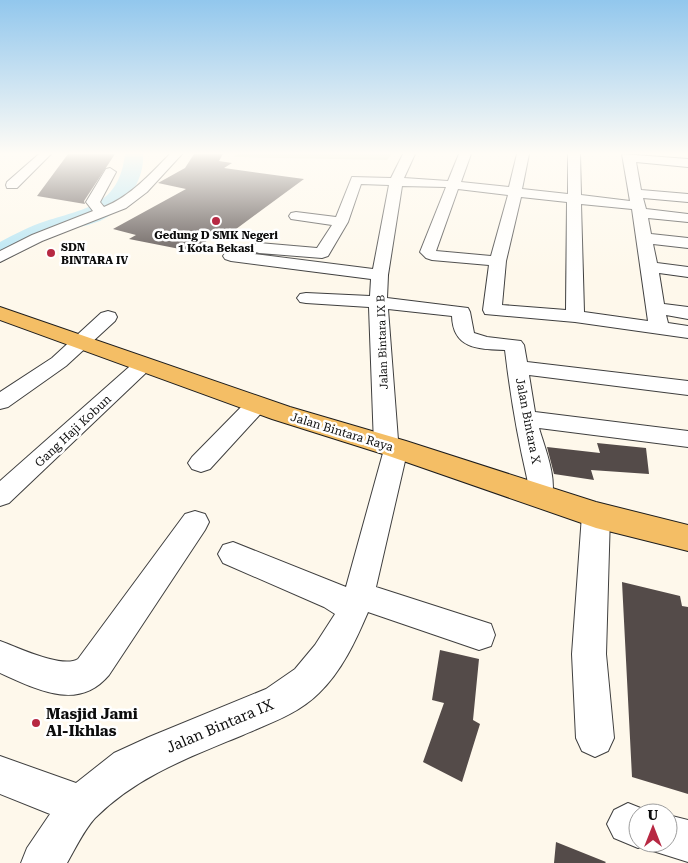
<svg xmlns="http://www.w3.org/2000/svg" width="688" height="863" font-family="'Roboto Serif',serif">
<rect width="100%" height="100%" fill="#fef8eb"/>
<path fill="#d8dfbe" d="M237,154H392L387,160L234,157Z"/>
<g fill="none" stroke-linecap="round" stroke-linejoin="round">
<path fill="#b2e4f4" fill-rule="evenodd" d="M125,154H143C145,181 124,210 100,221C84,227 67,229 52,235C34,243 19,255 0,260V242C15,234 30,226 46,221C87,208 119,205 125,154Z"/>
</g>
<path fill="#544b49" d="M68,154H115L84,201L85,204L37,196Z
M194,154H223L219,161L232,163L224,168L304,179L228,235L220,233L190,251L129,239L136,235L113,229L186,189L158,183L185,168Z
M597,443L646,448L649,474L591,470L594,480L554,474L547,447L600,453Z
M622,582L680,596L682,606L688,607V794L632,777Z
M440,650L479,659L473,720L480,724L462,782L423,762L444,703L432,700Z
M556,842L606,862L605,863H554Z"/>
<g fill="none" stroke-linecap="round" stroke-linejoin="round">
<g stroke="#3f3f3f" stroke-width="2">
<path id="minor" d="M39,154H51L17,188H7L6,185L7,182Z
M170,154H182L147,192L126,208L42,241L0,262V251L32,235L93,211L86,202L106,169L110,168L116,172L100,202L104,207C131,196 150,174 170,154Z
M403,154H415L404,178L448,181L459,154H471L461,182L509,187L517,154H529L522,189L568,194V154H580L581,195L630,201L622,154L688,159V167L636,162L641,190L688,194V202L643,198L646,209L688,214V222L648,218L651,234L688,238V248L653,244L657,263L688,267V277L659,273L664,304L688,307V319L666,315L668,323L688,326V338L575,322L485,314L483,310L489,265L432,260L426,258L420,252L446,187L402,186L388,275L387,298L468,308L470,312L474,333L487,337L521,341L524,345L527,362L688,381V395L529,375L535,412L688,431V447L539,428C545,449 560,484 549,504L540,507L531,504C526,495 529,488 527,478C517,435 510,393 505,350C478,349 453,349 452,316L388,309L398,440L405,442L408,448L376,587L491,624L495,635L491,646L479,650L368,612C356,640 342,671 319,693C298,714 270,723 243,735C190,757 137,776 95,818C84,830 75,849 67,863H21L27,848L50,814L0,794V756L76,783L114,753L149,737L266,689L295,669L315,645L335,614L324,607L223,563L218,554L223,545L233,542L346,587L383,453L377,451L374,445L369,307L306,303L300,302L297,298L300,294L306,293L370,296L371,279L231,261L225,259L223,256L225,253L231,251L373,269L389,185L361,184L348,222L328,256L322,258L259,253L253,251L251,248L253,245L259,243L317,248L332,225L291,219L289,216L291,213L296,212L336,217L352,177L391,178ZM458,189L508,195L491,256L436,251ZM521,197L567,202L566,310L502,305L506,261ZM581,204L632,209L648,321L584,312Z
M108,311L115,313L117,317L115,321L66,366L8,407L0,409V392L52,358L101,313Z
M144,358L151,360L154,364L151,368L9,503L0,506V481L137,360Z
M257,397L265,399L268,404L265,409L210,469L201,472L192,469L188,463L192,457L249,399Z
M596,504L606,507L610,515L606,654L614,738L608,751L595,757L582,751L576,738L572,654L582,515L586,507Z
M195,511L205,514L209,522L205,530L109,675C78,712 36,689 0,673V641C17,647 62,669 78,659L185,514Z
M628,803L653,813H638V843H649L638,848L614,838L607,824L614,810Z
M668,815L688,820V862L653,851L650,843H668Z"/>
</g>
<g stroke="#1d1d1d" stroke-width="2">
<path id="major" d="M0,307L290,407L406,441L596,502L688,525V551L596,528L386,455L272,419L0,320Z"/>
</g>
<use href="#minor" fill="#fff" fill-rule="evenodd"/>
<use href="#major" fill="#f4be65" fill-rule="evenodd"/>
</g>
<linearGradient id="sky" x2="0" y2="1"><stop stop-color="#92c7ed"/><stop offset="0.56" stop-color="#fffcf6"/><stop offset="1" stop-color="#fffcf6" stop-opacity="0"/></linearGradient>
<rect width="688" height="274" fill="url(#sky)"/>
<g fill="#b72943" stroke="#fff" stroke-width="2">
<circle cx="216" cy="221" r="5"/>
<circle cx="51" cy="253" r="5"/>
<circle cx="36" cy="723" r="5"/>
</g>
<g text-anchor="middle" stroke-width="5" stroke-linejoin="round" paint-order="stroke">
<g font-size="11" font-weight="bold" fill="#0c0c0c" stroke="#fff">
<text x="216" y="239">Gedung D SMK Negeri<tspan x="216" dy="13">1 Kota Bekasi</tspan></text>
<text x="61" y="251" text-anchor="start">SDN<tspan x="61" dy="13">BINTARA IV</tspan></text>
</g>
<g font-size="11" fill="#0c0c0c" stroke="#fff">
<text transform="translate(382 342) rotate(-92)" y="4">Jalan Bintara IX B</text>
</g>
<g font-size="12" fill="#0c0c0c" stroke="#fff">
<text transform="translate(528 421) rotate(79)" y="4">Jalan Bintara X</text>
<text transform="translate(73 431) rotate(-43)" y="4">Gang Haji Kobun</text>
<text transform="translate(342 432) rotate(17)" y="4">Jalan Bintara Raya</text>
</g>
<g font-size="15" font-weight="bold" fill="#0c0c0c" stroke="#fff" text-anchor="start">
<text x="46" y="719">Masjid Jami<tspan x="46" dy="17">Al-Ikhlas</tspan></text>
</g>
<g font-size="15" fill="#0c0c0c" stroke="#fff">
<text transform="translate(220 726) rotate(-23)" y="5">Jalan Bintara IX</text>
</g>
</g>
<g transform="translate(653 828)"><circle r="24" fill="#ffffff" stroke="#9e9e9e"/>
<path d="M0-4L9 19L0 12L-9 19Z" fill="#b72943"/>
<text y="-8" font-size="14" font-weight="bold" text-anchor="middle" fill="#0c0c0c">U</text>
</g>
</svg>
